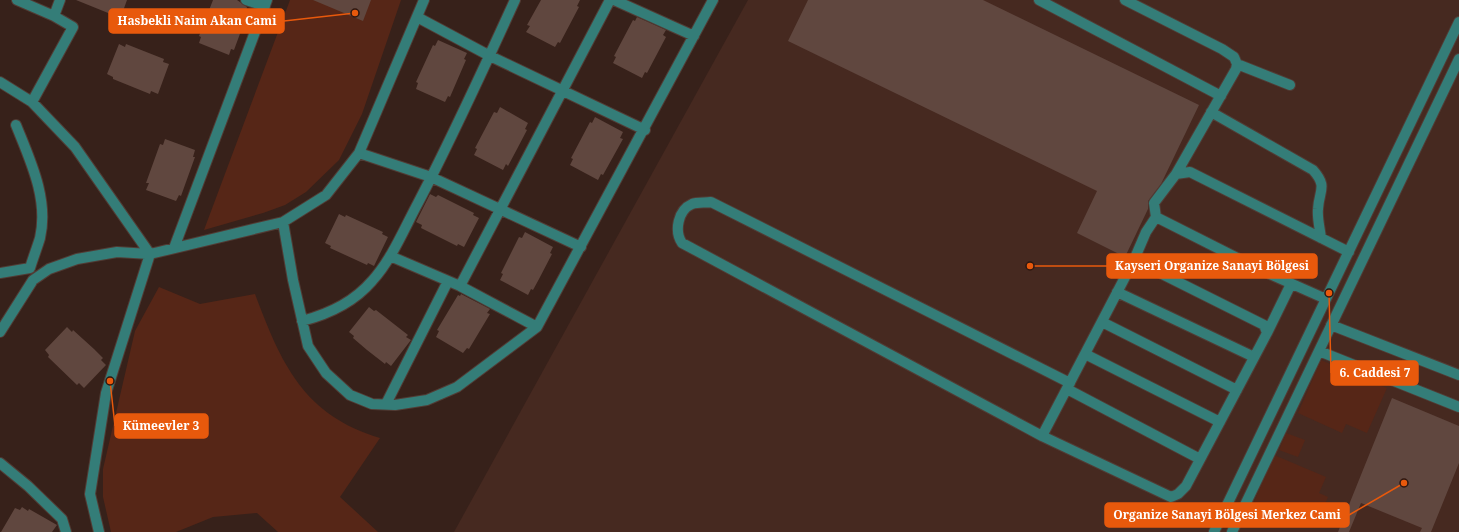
<svg xmlns="http://www.w3.org/2000/svg" width="1459" height="532" font-family="'Noto Serif',serif">
<rect width="100%" height="100%" fill="#37211a"/>
<path fill="#462920" d="M748,0H1459V532H454Z"/>
<path fill="#562617" d="M290,0H401L362,114L339,160L306,192L285,205L263,213L204,230Z
M159,287L200,304L255,294C281,363 303,415 380,438L340,497L378,532H278L257,513L213,517L176,532H111L103,497V469L135,331Z
M1321,360L1387,388L1367,433L1346,424L1342,433L1298,413Z
M1286,433L1305,440L1298,457L1279,450Z
M1274,455L1326,477L1319,493L1328,497L1315,528L1254,502Z"/>
<path fill="#60473f" d="M76,0H127L123,11L120,10L118,17Z
M213,0H237L247,7L246,11L248,12L234,50L231,49L229,55L199,43L201,37L199,36Z
M313,0H371L363,21Z
M541,0H580L577,6L579,7L560,43L558,42L555,47L526,32L530,26L527,25Z
M808,0H983L1199,105L1161,184L1148,201V209L1125,257L1077,233L1097,191L788,41Z
M637,17L666,30L663,35L666,37L647,73L645,72L642,78L613,63L616,57L614,56L633,20L635,21Z
M438,40L467,53L464,59L466,60L450,97L448,96L445,102L416,89L418,83L416,82L427,58L433,45L435,46Z
M119,44L125,47L126,44L164,59L163,62L169,64L158,94L151,91L150,94L113,79V77L107,74Z
M500,107L528,123L525,129L527,130L516,151L508,166L506,164L503,170L474,155L477,149L475,148L494,112L497,113Z
M595,117L623,132L620,138L623,139L603,175L601,174L598,180L570,165L573,159L571,158L590,122L592,123Z
M165,139L195,150L193,157H195L186,182L181,196L179,195L176,201L146,190L149,183H146L160,144L163,145Z
M430,194L436,197L438,195L474,213L473,215L479,218L464,247L458,244L457,246L421,228L422,225L416,222Z
M339,214L345,217L346,215L383,232L382,234L388,237L374,266L368,263L367,265L330,248L331,246L325,243Z
M525,232L553,247L550,253L552,254L539,279L533,290L531,289L528,295L500,280L503,274L501,273L519,237L522,238Z
M461,294L490,309L487,313L490,314L469,349L467,348L463,353L436,337L439,331L437,330L458,295L460,296Z
M369,307L374,311L376,310L408,335L406,337L411,340L391,366L386,362L385,364L367,350L353,338L354,336L349,332Z
M67,327L72,332L73,330L94,349L103,358L101,360L106,365L84,388L79,383L77,385L48,357L49,355L45,350Z
M1392,398L1459,426V463L1431,532H1420L1422,528L1361,503L1349,532H1338Z
M22,507L28,511L29,509L57,525L52,532H1L15,508L20,510Z"/>
<g fill="none" stroke-linecap="round" stroke-linejoin="round">
<g stroke="#513c35" stroke-width="12">
<path id="minor" d="M17,0L54,16L73,27L32,102
M246,0L265,6
M614,0L694,36
M1039,0L1221,96
M1125,0L1222,49L1234,57L1237,64L1236,69L1176,174
M54,16L60,0
M417,17L490,56L645,130
M1237,64L1290,85
M0,82L32,102L75,147L150,254
M1211,112L1313,170C1328,187 1319,190 1318,209C1317,218 1320,229 1321,238
M359,153L431,177L581,247
M283,222L293,280L308,346L326,373L350,395L372,404L395,405L427,400L457,387L537,327L713,0
M174,248L267,0
M390,256L460,286L537,327
M0,273L30,268C33,258 37,248 40,238C49,199 30,160 16,125
M460,286L610,0
M1117,292L1254,357
M1326,299L1263,271L1156,217L1154,203L1176,174L1190,172L1349,252
M302,321C329,314 354,302 372,281C392,259 404,229 418,203C453,136 484,68 515,0
M1102,322L1237,390
M1331,325L1459,375
M0,332L33,280L49,269L77,259L117,252L150,254L283,222L326,195L359,153L424,0
M1267,333L1291,284
M1319,351L1459,407
M1085,354L1220,422
M1070,383L711,202C706,203 697,202 692,204C678,210 674,231 682,243L1042,436L1171,497L1178,494L1186,486L1267,333L1264,325L1134,260
M1067,389L1200,459
M386,404L448,281
M1042,436L1134,260L1146,232L1156,217
M0,463L28,486L62,519L66,532
M99,532L90,494L106,393L150,254
M1214,532L1459,22
M1232,532L1459,59"/>
</g>
<use href="#minor" stroke="#347d78" stroke-width="10"/>
</g>
<path fill="none" stroke="#e8590c" stroke-width="1.5" d="M355 13L284 21M1030 266L1107 266M1329 293L1331 373M110 381L115 426M1404 483L1349 515"/>
<g fill="#e8590c" stroke="#2c1711" stroke-width="1.5">
<circle cx="355" cy="13" r="4"/>
<circle cx="1030" cy="266" r="4"/>
<circle cx="1329" cy="293" r="4"/>
<circle cx="110" cy="381" r="4"/>
<circle cx="1404" cy="483" r="4"/>
</g>
<g fill="#e8590c" stroke="#e8590c" stroke-width="1.5">
<rect x="109" y="9" width="175" height="24" rx="4"/>
<rect x="1107" y="254" width="210" height="24" rx="4"/>
<rect x="1331" y="361" width="87" height="24" rx="4"/>
<rect x="115" y="414" width="93" height="24" rx="4"/>
<rect x="1105" y="503" width="244" height="24" rx="4"/>
</g>
<g font-size="12" text-anchor="middle" font-weight="bold" fill="#fff">
<text x="197" y="25">Hasbekli Naim Akan Cami</text>
<text x="1212" y="270">Kayseri Organize Sanayi Bölgesi</text>
<text x="1375" y="377">6. Caddesi 7</text>
<text x="161" y="430">Kümeevler 3</text>
<text x="1227" y="519">Organize Sanayi Bölgesi Merkez Cami</text>
</g>
</svg>
